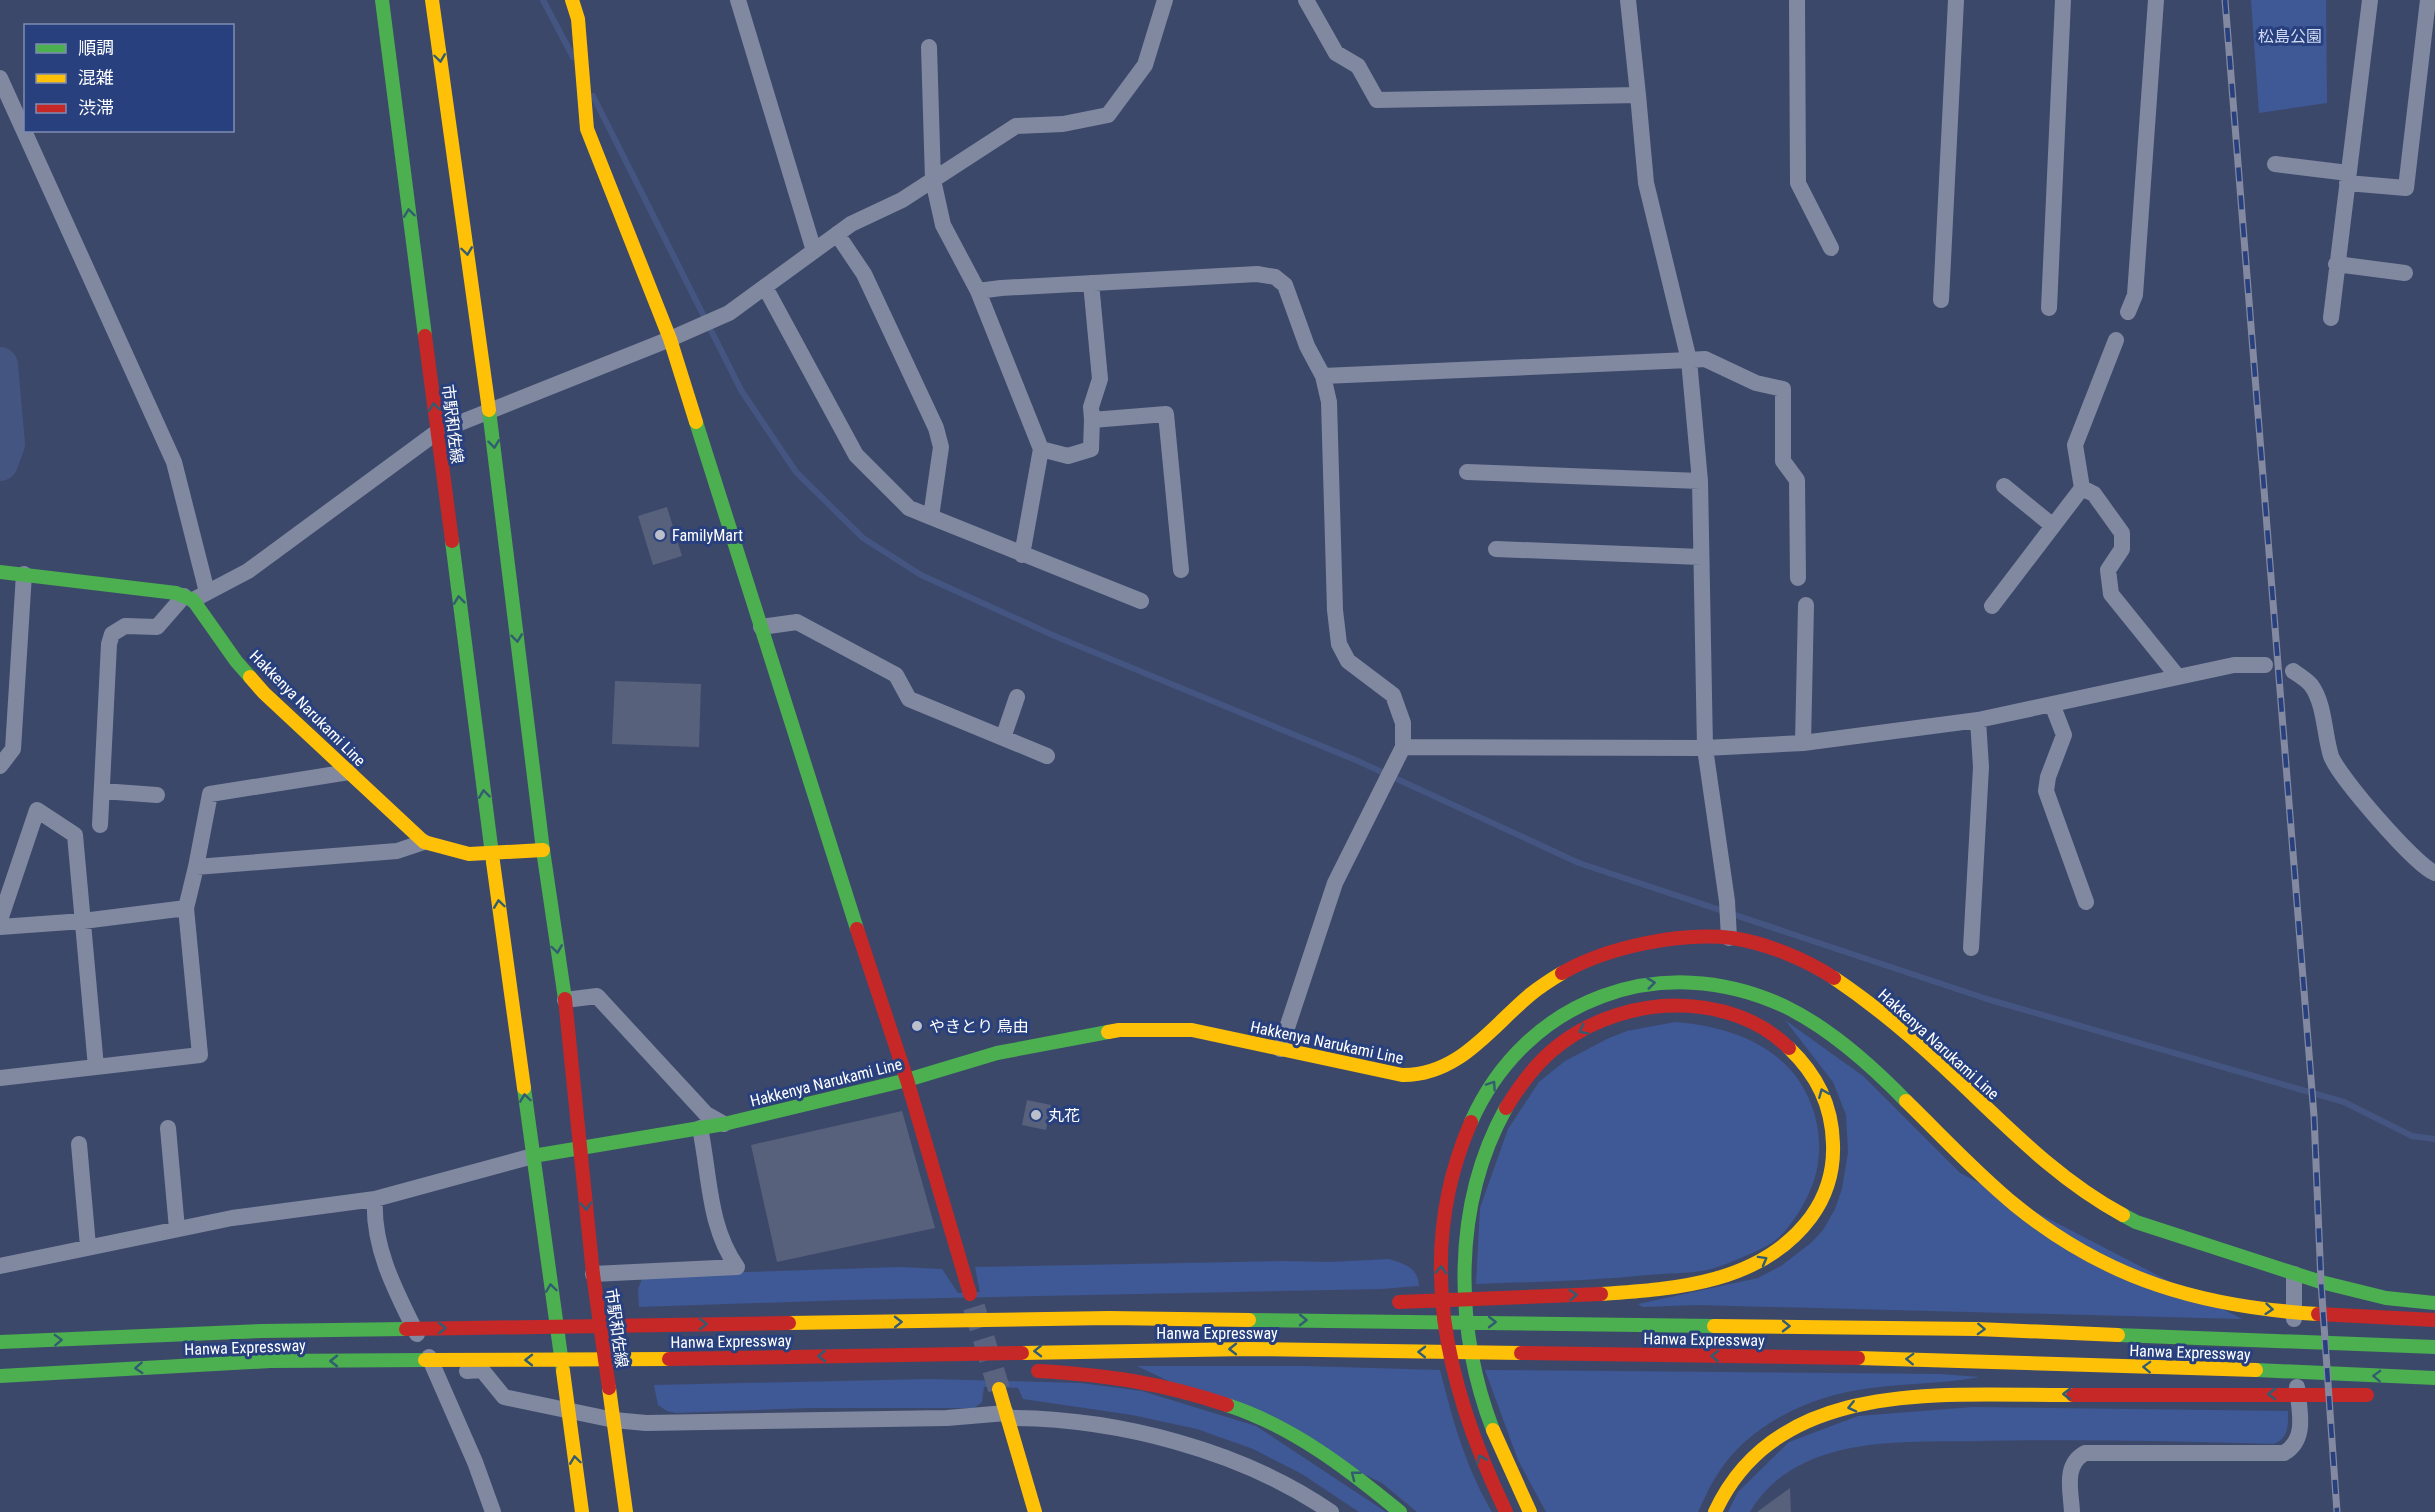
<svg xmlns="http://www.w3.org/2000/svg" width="2435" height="1512" font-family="'Roboto Condensed','Noto Sans JP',sans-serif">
<rect width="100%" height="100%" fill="#3c486a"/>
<path fill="#3f5896" d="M2251,0H2326L2327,103L2259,113Z
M1785,1020L1863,1076L1960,1173L2242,1319L1697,1305L1643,1307L1638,1304L1758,1278L1781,1266L1812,1242L1823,1230L1835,1209L1842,1189L1848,1152L1846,1115L1833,1082Z
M1675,1022C1736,1027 1797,1050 1815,1116C1821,1140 1821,1163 1812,1186C1804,1206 1788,1233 1770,1244C1758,1251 1724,1266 1711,1269C1691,1274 1668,1273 1648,1275C1591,1281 1534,1282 1476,1284L1480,1208L1508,1129L1539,1082L1565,1061L1609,1038L1627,1031Z
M1389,1259C1405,1264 1418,1268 1419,1286L1381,1289L848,1300L639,1307L638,1289L642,1279L658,1275L900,1267L942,1269L958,1293L980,1292L975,1267L1282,1261L1330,1262Z
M1137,1366H1304L1440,1370C1453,1421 1465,1466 1492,1512H1417L1382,1483Z
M1485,1370L1940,1374L1980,1377C1943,1384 1907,1383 1871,1388C1812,1395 1748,1424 1717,1475C1709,1487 1704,1500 1698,1512H1546L1518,1460Z
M929,1379L1081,1383L1142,1391L1256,1426L1386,1512H1359L1302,1474L1253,1449L1197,1429L1132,1415L1023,1399L1018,1388L984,1387L982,1402L974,1408H810L676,1413L667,1411L658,1405L654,1385Z
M1973,1407L2288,1411C2288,1425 2289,1438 2274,1444C2175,1441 2076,1439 1977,1441C1926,1442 1873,1439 1824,1455C1792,1466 1767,1483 1750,1512H1728L1738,1492L1789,1442L1858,1416Z"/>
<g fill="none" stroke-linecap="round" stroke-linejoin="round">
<path stroke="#445582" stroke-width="6" d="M543,0L573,57
M593,96L741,390L796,472L863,538L921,575L1057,637L1358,761L1579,863L1987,999L2344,1102L2412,1136L2435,1139"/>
<path stroke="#445582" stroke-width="36" d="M0,365L7,444L0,463"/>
</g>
<path fill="#57617c" d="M667,507L682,556L653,565L638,516Z
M615,681L701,684L699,747L612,744Z
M1027,1100L1051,1105L1046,1130L1022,1125Z
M902,1111L935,1228L777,1262L751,1145Z
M1790,1488L1791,1512H1757Z"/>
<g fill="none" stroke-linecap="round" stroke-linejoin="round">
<path stroke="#596380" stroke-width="22" stroke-dasharray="22 11" stroke-linecap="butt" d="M974,1307L999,1389"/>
<path stroke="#8189a1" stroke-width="16" d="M738,0L814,251
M1306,0L1336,53L1358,66L1377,100L1638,95L1628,0
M1797,0L1798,183L1831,248
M929,47L933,180L943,225L978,291L1041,449
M0,78L174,462L207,592
M1638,95L1646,183L1689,360L1705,359L1756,383L1783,389V461L1797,480L1798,578
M2275,164L2348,173
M2347,183L2406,188L2428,0
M2336,264L2405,273
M1091,283L1100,379L1091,407L1092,420L1166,414L1181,570
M765,287L856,455L909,508L931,517L941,447L936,428L864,274L837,234
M978,291L1001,288L1257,274L1275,277L1285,285L1307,346L1323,376L1689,360L1700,481L1705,748L1727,901L1729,938
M1941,300L1956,0
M2049,308L2063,0
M2128,312L2135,295L2156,0
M2331,318L2370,0
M1467,472L1700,481
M2004,486L2053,526
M2082,488L2094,494L2122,533V549L2108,570L2111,594L2178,677
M931,517L1141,601
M1496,549L1701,557
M1022,555L1041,449L1068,456L1091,449L1092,420
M193,600L248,571L437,432L670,339L729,313L851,224L902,200L1016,126L1063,124L1108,115L1145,65L1165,0
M1992,606L2082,488L2075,445L2116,340
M761,627L797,622L896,675L909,699L1047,756
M2293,671C2299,675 2307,680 2311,685C2325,704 2324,734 2331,756C2339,777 2415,865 2435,873
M2052,704L2064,735L2048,777L2046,791L2086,902
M1003,738L1017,697
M1803,743L1806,605
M1403,747L1705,748L1803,743L1978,720L2234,665H2265
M0,766L13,749L24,574
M102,791L157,795
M100,825L109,644L112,634L125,626L157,627L184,596
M196,867L397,851L424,842
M0,920L37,810L75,835L96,1067
M0,927L83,921L186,908L196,867L210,794L349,772
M1971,948L1981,767L1978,720
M565,1000L597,996L706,1114L724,1124
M1280,1049L1335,883L1403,747V723L1393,695L1348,661L1339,644L1335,610L1329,402L1323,376
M0,1078L200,1055L186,908
M168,1128L177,1229
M79,1144L88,1246
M375,1199C372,1247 396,1292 417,1334
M0,1266L232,1218L375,1199L533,1156
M593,1274L737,1267C708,1226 710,1176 700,1128
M2294,1274V1319
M429,1357L475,1462L493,1512
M467,1371L482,1370L504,1397L614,1420L646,1423L947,1418L1006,1413
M1008,1418C1116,1418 1241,1450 1331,1512
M2072,1512C2071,1491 2063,1465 2085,1453H2284C2308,1439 2299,1410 2297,1387"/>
<path stroke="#4caf50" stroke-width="14" d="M382,0L425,336
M489,410L543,850L565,999
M696,422L857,929
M452,541L493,862
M0,572L176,593L193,600L236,661L250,677
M524,1088L563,1371
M1471,1122C1526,998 1662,949 1784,1006C1830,1028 1871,1065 1906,1101
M533,1156L724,1124L907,1080L997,1053L1108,1032
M2123,1215L2136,1222L2321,1282L2386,1298L2435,1303
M1249,1320L1714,1326
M2118,1335L2435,1347
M0,1342L262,1331L406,1329
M2256,1370L2435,1378
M0,1376L270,1361L425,1360
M1227,1405C1292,1426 1348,1469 1400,1512
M1493,1430C1454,1328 1452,1205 1506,1108"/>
<path stroke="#ffc107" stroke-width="14" d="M432,0L489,410
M572,0L578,19L587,129L670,339L696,422
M250,677L264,693L424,842L469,854L543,850
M493,862L524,1088
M1834,978C1874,1005 1909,1034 1944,1067C2002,1121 2053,1177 2123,1215
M1108,1032L1119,1030H1192L1402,1075C1459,1076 1491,1027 1531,994C1541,986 1552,979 1562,973
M1906,1101C1942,1136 1976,1173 2015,1205C2107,1280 2202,1307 2318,1314
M1601,1294C1677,1289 1762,1283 1811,1217C1827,1195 1834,1171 1833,1144C1832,1105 1817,1075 1789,1048
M789,1323L1109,1318L1249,1320
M1714,1326L1977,1329L2118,1335
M1022,1353L1248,1349L1521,1353
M1858,1358L2256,1370
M425,1360L669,1359
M563,1371L582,1512
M609,1388L626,1512
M999,1389L1035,1512
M1493,1430L1530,1512
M1715,1512C1778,1375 1948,1396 2073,1395"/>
<path stroke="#c62828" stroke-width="14" d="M425,336L452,541
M857,929L907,1080L970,1294
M1562,973C1607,947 1679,932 1732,938C1766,943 1805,959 1834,978
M565,999L593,1274L609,1388
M1506,1108C1521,1083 1539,1059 1563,1042C1627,995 1730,990 1789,1048
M1471,1122C1413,1255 1446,1387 1506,1512
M1399,1302L1601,1294
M2318,1314L2435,1320
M406,1329L789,1323
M1521,1353L1858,1358
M669,1359L1022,1353
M1038,1371C1107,1375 1162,1383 1227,1405
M2073,1395H2367"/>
<g stroke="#8289a0" stroke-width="7">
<path id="rail" d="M2225,0L2314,1116L2321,1282L2337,1512"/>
</g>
<use href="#rail" stroke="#28407e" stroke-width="4.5" stroke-dasharray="14" stroke-linecap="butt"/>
</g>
<defs><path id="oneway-chevron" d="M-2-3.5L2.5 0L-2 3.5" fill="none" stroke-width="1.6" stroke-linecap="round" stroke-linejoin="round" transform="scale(1.5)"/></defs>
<g stroke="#315c72">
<use href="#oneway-chevron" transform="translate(440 58) rotate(82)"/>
<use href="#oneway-chevron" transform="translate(409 213) rotate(-97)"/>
<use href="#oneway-chevron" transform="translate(467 251) rotate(82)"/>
<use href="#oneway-chevron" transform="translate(434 407) rotate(-97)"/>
<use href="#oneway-chevron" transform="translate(494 444) rotate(83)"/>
<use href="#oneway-chevron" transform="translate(459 600) rotate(-97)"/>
<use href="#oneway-chevron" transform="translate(517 638) rotate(83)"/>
<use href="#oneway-chevron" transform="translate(484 794) rotate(-97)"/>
<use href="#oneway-chevron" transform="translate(499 904) rotate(-98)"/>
<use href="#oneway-chevron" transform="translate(557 949) rotate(82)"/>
<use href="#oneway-chevron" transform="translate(1651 983) rotate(-7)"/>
<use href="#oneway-chevron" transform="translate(1583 1030) rotate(153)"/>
<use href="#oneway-chevron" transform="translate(1492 1085) rotate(-56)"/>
<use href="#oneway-chevron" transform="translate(1823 1093) rotate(-112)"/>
<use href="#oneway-chevron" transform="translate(525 1098) rotate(-98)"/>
<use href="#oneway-chevron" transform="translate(586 1206) rotate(85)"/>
<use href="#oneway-chevron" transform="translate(1763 1260) rotate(-29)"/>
<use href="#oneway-chevron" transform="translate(1441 1270) rotate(-87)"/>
<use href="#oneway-chevron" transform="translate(551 1288) rotate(-98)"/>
<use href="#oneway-chevron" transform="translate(1573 1295) rotate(-3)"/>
<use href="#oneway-chevron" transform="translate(2269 1309) rotate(5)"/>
<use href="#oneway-chevron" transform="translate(1303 1320) rotate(1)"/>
<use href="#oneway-chevron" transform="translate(898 1322) rotate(-1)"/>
<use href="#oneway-chevron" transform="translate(1492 1322)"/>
<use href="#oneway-chevron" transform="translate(703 1324) rotate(-1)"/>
<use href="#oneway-chevron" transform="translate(1786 1326) rotate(1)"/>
<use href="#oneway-chevron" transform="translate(442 1328) rotate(-1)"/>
<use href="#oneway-chevron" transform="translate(1981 1329) rotate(2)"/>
<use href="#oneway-chevron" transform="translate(58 1340) rotate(-2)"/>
<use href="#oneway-chevron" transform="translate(1233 1349) rotate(180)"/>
<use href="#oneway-chevron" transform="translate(1038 1351) rotate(179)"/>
<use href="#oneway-chevron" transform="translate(1422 1352) rotate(-179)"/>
<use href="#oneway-chevron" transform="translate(822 1356) rotate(179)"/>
<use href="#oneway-chevron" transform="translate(1715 1356) rotate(-179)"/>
<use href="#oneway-chevron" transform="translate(1910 1359) rotate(-178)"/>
<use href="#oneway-chevron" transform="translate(529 1360) rotate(180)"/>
<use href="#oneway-chevron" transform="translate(334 1361) rotate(180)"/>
<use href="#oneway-chevron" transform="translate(2147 1367) rotate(-178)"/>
<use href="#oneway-chevron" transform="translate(139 1368) rotate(177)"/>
<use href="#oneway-chevron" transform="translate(2377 1376) rotate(-178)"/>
<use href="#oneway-chevron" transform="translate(2067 1394) rotate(180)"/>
<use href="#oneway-chevron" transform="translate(2272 1394) rotate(-180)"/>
<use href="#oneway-chevron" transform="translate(1852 1407) rotate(167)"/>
<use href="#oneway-chevron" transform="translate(1481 1459) rotate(-113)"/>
<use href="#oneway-chevron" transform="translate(575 1460) rotate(-98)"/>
<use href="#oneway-chevron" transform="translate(1355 1475) rotate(-142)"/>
</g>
<g fill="#bbbfcb" stroke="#28407e" stroke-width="2">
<circle cx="660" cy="535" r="6"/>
<circle cx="917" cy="1026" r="6"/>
<circle cx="1036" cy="1115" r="6"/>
</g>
<g text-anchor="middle" stroke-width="6" stroke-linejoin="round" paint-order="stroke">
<g font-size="16" fill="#d1dbf4" stroke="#28407e">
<text x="2290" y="42">松島公園</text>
</g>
<g font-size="16" fill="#fff" stroke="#28407e">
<text transform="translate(453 424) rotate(83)" y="6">市駅和佐線</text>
<text transform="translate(308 708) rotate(45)" y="6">Hakkenya Narukami Line</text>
<text transform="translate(1327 1042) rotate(12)" y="6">Hakkenya Narukami Line</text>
<text transform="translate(1939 1044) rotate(42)" y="6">Hakkenya Narukami Line</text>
<text transform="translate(826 1082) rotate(-14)" y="6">Hakkenya Narukami Line</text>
<text transform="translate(617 1328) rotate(82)" y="6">市駅和佐線</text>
<text x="1217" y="1339">Hanwa Expressway</text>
<text transform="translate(1704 1339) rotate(1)" y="6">Hanwa Expressway</text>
<text transform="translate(731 1341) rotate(-1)" y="6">Hanwa Expressway</text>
<text transform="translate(245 1347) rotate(-2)" y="6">Hanwa Expressway</text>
<text transform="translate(2190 1352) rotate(2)" y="6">Hanwa Expressway</text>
</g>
<g font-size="16" fill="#fff" stroke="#28407e" text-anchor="start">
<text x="672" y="541">FamilyMart</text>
<text x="929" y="1032">やきとり 鳥由</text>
<text x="1048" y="1121">丸花</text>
</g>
</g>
<rect x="24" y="24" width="210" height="108" fill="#28407e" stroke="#7e8cb2" stroke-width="1.5"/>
<rect x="36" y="44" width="30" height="9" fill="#4caf50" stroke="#7e8cb2" stroke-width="1.5"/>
<text x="78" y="54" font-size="18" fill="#ffffff">順調</text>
<rect x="36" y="74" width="30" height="9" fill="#ffc107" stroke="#7e8cb2" stroke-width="1.5"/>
<text x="78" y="84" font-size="18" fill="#ffffff">混雑</text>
<rect x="36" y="104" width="30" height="9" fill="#c62828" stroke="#7e8cb2" stroke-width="1.5"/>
<text x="78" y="114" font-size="18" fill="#ffffff">渋滞</text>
</svg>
